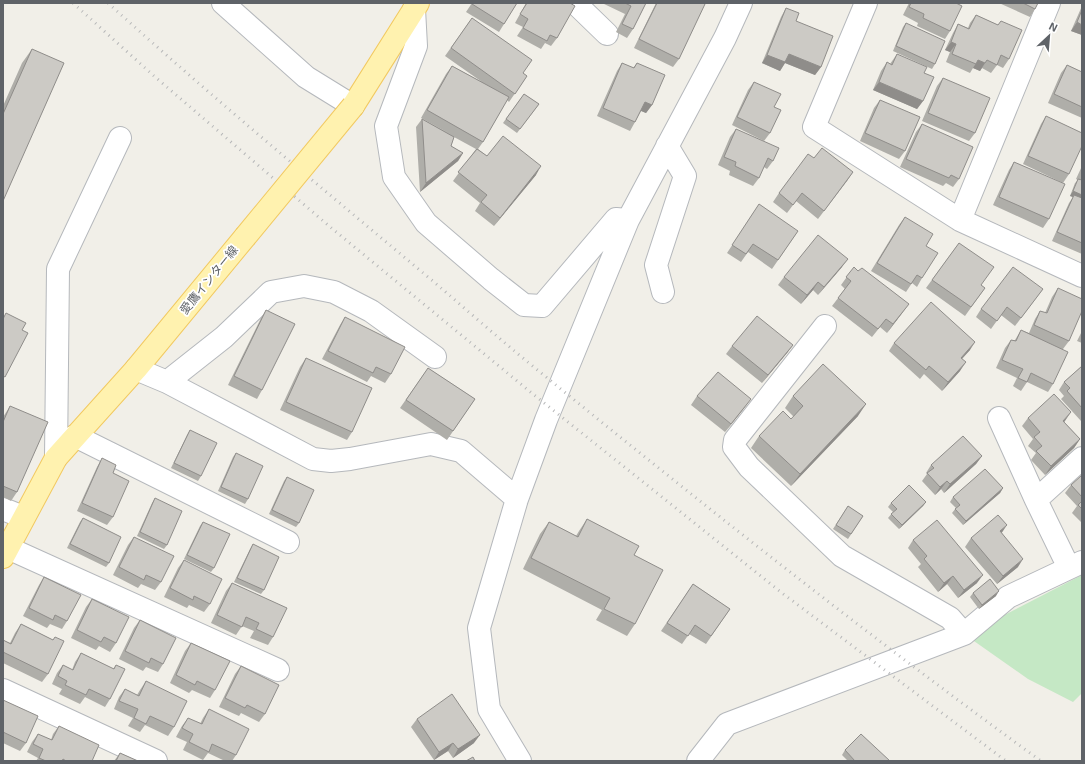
<svg xmlns="http://www.w3.org/2000/svg" width="1085" height="764" font-family="'Exo 2','Noto Sans JP',sans-serif">
<rect width="100%" height="100%" fill="#f1efe8"/>
<path fill="#c5e8c5" d="M1082,575V693L1073,702L1028,679L964,634L991,622Z"/>
<g fill="none" stroke-linecap="round" stroke-linejoin="round">
<g stroke="#b5b8bc" stroke-width="24">
<path id="minor" d="M223,3L306,77L353,106
M575,3L607,34
M866,3L814,127L960,220L1082,276
M414,9L416,46L386,126L394,177L426,223L491,279L524,305L542,306L616,219L628,220
M960,220L1049,3
M663,292L656,265L685,176L667,146
M825,326L735,440L734,447L749,467L842,556L950,618L964,634
M136,369L167,382L224,337L271,292L304,286L334,292L371,311L435,357
M167,382L313,459L331,461L350,459L431,444L461,451L517,499
M999,418L1036,500
M75,436L288,542
M56,458L58,269L120,138
M3,509L23,517
M8,548L278,670
M1069,568L1036,500L1082,458
M3,690L156,761
M520,761L489,709L479,628L517,499L546,420L628,220L725,38L741,3
M698,761L727,724L964,634L1008,597L1082,562"/>
</g>
<g stroke="#f2c960" stroke-width="24">
<path id="major" d="M353,106L418,3
M3,557L56,458L136,369L245,237"/>
</g>
<use href="#minor" stroke="#fff" stroke-width="22"/>
<use href="#major" stroke="#fff2af" stroke-width="22"/>
<path stroke="#b6b7b8" stroke-width="3" stroke-dasharray="1 5" stroke-linecap="butt" d="M73,3L154,76L329,226L528,390L782,593L1006,761
M108,3C214,99 324,190 434,282C469,312 504,343 540,372C704,506 870,637 1041,761"/>
<g stroke="#f2c960" stroke-width="24" stroke-linecap="butt">
<path id="major-bridge" d="M245,237L353,106"/>
</g>
<use href="#major-bridge" stroke="#fff2af" stroke-width="22"/>
</g>
<path fill="#afaea9" d="M472,3H517L504,24L499,32L466,12Z
M526,3H570L557,38L551,46L545,43L541,49L517,36L523,27L515,23Z
M602,3H646L633,29L627,38L616,32L625,14Z
M656,3H703L679,59L673,67L634,48Z
M909,3H956L950,31L945,39L917,26L918,23L903,15Z
M999,3H1038L1035,9L1030,17Z
M1082,6V35L1071,31Z
M786,8L796,21L821,67L815,75L785,63L780,71L762,63L781,17Z
M976,15L998,25L1001,21L1009,59L1003,68L997,65L991,73L982,68L980,71L973,68L970,73L946,62L950,52L945,50L953,33L958,24L968,28L970,23Z
M472,18L523,73L527,76L509,102L507,100L483,142L478,149L487,156L536,175L494,226L475,211L480,203L453,181L476,149L454,137L451,146L463,153L458,161L420,192L416,127L422,119L452,135L421,118L446,74L452,66L482,82L445,56Z
M906,23L935,64L932,69L893,51L903,27Z
M32,49L3,201V106L22,63Z
M897,54L924,73L923,101L917,109L873,90L881,71L887,62L890,64Z
M622,63L633,68L637,63L652,105L646,113L641,111L635,122L630,131L597,116L617,71Z
M1067,65L1082,72V118L1048,103L1061,73Z
M943,78L975,133L969,141L922,121L937,86Z
M754,82L770,133L764,141L732,125L748,90Z
M524,94L539,104L517,133L503,123Z
M880,100L905,151L899,159L860,141L874,108Z
M1046,116L1069,174L1063,183L1023,164L1041,124Z
M922,124L959,179L953,187L946,183L943,186L900,167L916,132Z
M736,129L773,161L767,169L764,167L759,178L753,186L729,175L730,171L718,165L730,137Z
M814,158L853,172L818,219L796,201L787,213L773,202L779,193Z
M1014,162L1049,219L1043,228L993,205L1009,170Z
M1082,166V254L1052,241L1069,203L1073,197L1070,196L1075,183L1078,180L1076,179Z
M754,212L798,231L772,269L748,252L741,262L727,253Z
M905,217L926,246L922,278L917,287L912,283L906,292L871,271L899,225Z
M959,243L981,285L985,288L965,316L926,288Z
M842,267L818,295L813,290L801,304L778,285L784,277Z
M854,267L903,312L887,333L880,327L872,337L832,306L845,289L841,285Z
M1058,288L1069,341L1063,349L1053,384L1048,392L1027,382L1021,391L1013,386L1017,378L996,368L1005,348L1011,340H1015L1021,330L1029,333L1035,319L1040,311L1045,313L1052,297Z
M1043,289L1015,326L1001,315L991,329L976,317L981,309Z
M266,310L262,390L257,399L228,385L261,318Z
M345,317L391,374L385,383L371,376L367,382L322,359L340,325Z
M1082,331V343L1077,341Z
M894,343L970,350L962,359L960,371L942,391L924,374L920,379L889,351Z
M793,345L787,353L762,383L726,354L732,346Z
M306,358L352,432L347,440L280,410L300,367Z
M1082,366V420L1081,421L1061,399L1064,396L1059,390L1064,382Z
M428,368L475,399L447,440L400,408Z
M697,396L745,407L725,432L691,405Z
M793,396L858,416L791,486L751,448L759,436L791,419L794,417L785,408Z
M10,406L17,492L11,501L3,497V417L5,414Z
M1028,418L1065,421L1064,422L1080,439L1074,448L1045,475L1031,460L1036,453L1028,446L1033,439L1022,426Z
M190,430L201,476L198,481L171,468L187,435Z
M236,453L248,499L245,504L218,491L233,457Z
M982,456L976,464L944,493L941,489L935,495L922,481L927,474L926,473L931,465Z
M102,458L113,473V517L107,525L77,511L97,467Z
M1082,475V523L1072,513L1077,506L1065,493L1071,485Z
M287,477L299,523L296,527L269,514L284,481Z
M1003,488L1000,493L963,525L952,513L956,508L950,502L953,497Z
M155,498L167,545L164,549L137,536L152,503Z
M926,502L923,506L899,529L888,518L893,512L888,507L891,503Z
M848,506L863,516L848,539L833,529Z
M83,518L109,563L106,567L67,548L80,522Z
M587,519L634,555L635,624L627,636L596,620L602,610L523,569L540,534L549,522L576,536L579,531Z
M203,522L214,568L211,572L184,559L200,526Z
M1002,533L1018,567L997,584L965,547L971,538Z
M134,537L161,582L155,590L141,584L138,588L113,575L128,545Z
M913,540L977,583L958,598L947,584L938,592L918,567L921,564L908,548Z
M253,544L264,590L261,594L234,582L250,549Z
M184,560L210,604L204,612L189,605L187,608L164,597L178,568Z
M44,577L67,621L62,629L50,624L47,628L23,616L39,585Z
M232,583L273,637L268,645L250,638L254,631L242,626L236,635L211,623L226,591Z
M693,584L730,609L706,644L689,634L682,644L661,631Z
M973,593L996,596L979,609L970,597Z
M92,599L116,643L110,652L99,646L96,650L71,638L86,607Z
M140,620L163,664L158,672L146,667L143,671L119,659L134,628Z
M21,624L53,640L55,637L48,674L42,682L3,663V640L10,643L15,633Z
M191,643L215,690L210,698L192,690L189,693L170,683L185,651Z
M81,653L113,669L116,665L110,699L105,707L85,697L80,704L59,694L62,689L52,684L57,673L63,665L72,670L75,662Z
M241,666L265,714L259,722L241,713L239,716L219,707L235,674Z
M146,681L174,727L168,736L145,725L140,732L128,726L133,718L114,709L119,697L125,689L137,695L140,690Z
M3,700L26,743L20,751L3,743Z
M209,709L236,755L232,761H225L208,753L203,760L183,750L187,742L176,737L182,726L188,718L200,724L203,718Z
M417,719L474,743L453,758L448,751L434,760L411,727Z
M59,726L92,761H36L38,758L27,752L32,742L38,734L51,740L53,734Z
M845,750L890,761H848L842,755Z
M120,753L138,761H114Z"/>
<path fill="#8f8d8a" d="M1077,22L1082,25V35L1071,31Z
M951,42L956,44L950,52L945,50Z
M789,54L821,67L815,75L785,63L780,71L762,63L767,55Z
M978,60L985,63L980,71L973,68Z
M879,82L923,101L917,109L873,90Z
M645,102L652,105L646,113L639,110Z
M463,153L458,161L420,192L426,183Z
M541,166L536,175L494,226L500,218Z
M853,172L847,181L818,219L824,211Z
M1073,191L1082,195V201L1074,195L1073,197L1070,196Z
M848,259L842,267L818,295L824,287Z
M818,282L813,290L801,304L807,295Z
M909,304L903,312L887,333L893,324Z
M975,342L970,350L955,366L961,358Z
M793,345L787,353L762,383L768,375Z
M966,362L960,371L942,391L948,382Z
M751,399L745,407L725,432L731,424Z
M866,404L858,416L791,486L800,474Z
M1071,412L1065,421L1057,429L1063,421Z
M1080,439L1074,448L1045,475L1051,466Z
M982,456L976,464L944,493L950,484Z
M947,481L941,489L935,495L940,487Z
M1003,488L1000,493L963,525L966,521Z
M926,502L923,506L899,529L902,525Z
M1007,525L1001,534L1000,531Z
M1023,559L1018,567L997,584L1003,576Z
M983,575L977,583L958,598L964,590Z
M953,576L947,584L938,592L944,583Z
M999,591L996,596L979,609L982,605Z
M480,735L474,743L453,758L458,749Z
M453,743L448,751L434,760L439,752Z"/>
<path fill="#cccac5" stroke="#8f8d8a" d="M472,3H517L504,24L472,4Z
M527,3H570L575,6L557,38L550,35L547,41L523,28L528,19L520,14Z
M625,3H646L633,29L622,24L631,6Z
M657,3H703L705,4L679,59L639,39Z
M911,3H956L962,6L950,31L923,18L924,14L909,7Z
M1023,3H1038L1035,9Z
M786,8L799,13L796,21L833,36L821,67L789,54L785,62L767,55Z
M1082,10V25L1077,22Z
M976,15L998,25L1001,21L1022,30L1009,59L1001,55L997,65L987,60L985,63L978,60L976,64L952,54L956,44L951,42L958,24L969,29Z
M472,18L532,60L523,73L527,76L515,94L451,48Z
M906,23L945,41L935,64L896,46Z
M32,49L64,63L3,201V114Z
M897,54L927,67L924,73L934,77L923,101L879,82L887,62L892,65Z
M622,63L634,68L637,63L665,75L652,105L645,102L635,122L603,108Z
M1067,65L1082,72V107L1054,94Z
M452,66L509,97L483,142L427,110Z
M943,78L990,98L975,133L928,113Z
M754,82L781,94L774,107L781,110L770,133L737,117Z
M524,94L539,104L520,129L506,119Z
M880,100L920,117L905,151L865,133Z
M1046,116L1082,133V146L1069,174L1028,156Z
M422,119L454,137L451,146L463,153L426,183Z
M922,124L973,147L959,179L951,175L949,178L906,159Z
M736,129L779,148L773,161L768,158L759,178L735,166L736,162L724,157Z
M503,136L541,166L500,218L481,202L487,195L458,172L477,149L487,156Z
M822,148L853,172L824,211L802,193L793,205L779,193L808,154L814,158Z
M1014,162L1065,184L1049,219L999,197Z
M1078,179L1082,180V195L1073,191Z
M1074,195L1082,198V243L1057,232Z
M759,204L798,231L778,260L753,244L746,254L732,245Z
M905,217L933,234L926,246L938,253L922,278L917,275L911,284L877,263Z
M818,235L848,259L824,287L818,282L807,295L784,277Z
M959,243L994,267L981,285L985,288L971,307L932,280Z
M854,267L858,271L862,268L909,304L893,324L886,319L878,329L838,298L851,281L846,277Z
M1013,267L1043,289L1021,318L1007,307L997,321L981,309Z
M1058,288L1082,299V311L1069,341L1034,325L1040,311L1047,313Z
M931,302L975,342L961,358L966,362L948,382L929,366L926,370L894,343Z
M266,310L295,324L262,390L234,376Z
M6,313L26,323L22,330L28,333L5,377L3,376V319Z
M757,316L793,345L768,375L732,346Z
M345,317L405,347L391,374L376,367L373,373L328,351Z
M1021,330L1068,352L1053,384L1031,373L1027,382L1018,378L1023,369L1002,360L1011,340L1016,341Z
M306,358L372,388L352,432L286,402Z
M823,364L866,404L800,474L759,436L783,411L791,419L803,406L793,396Z
M1082,366V408L1067,391L1070,388L1064,382Z
M428,368L475,399L453,431L406,400Z
M718,372L751,399L731,424L697,396Z
M1054,394L1071,412L1063,421L1080,439L1051,466L1036,451L1042,446L1034,437L1040,432L1028,418Z
M10,406L48,422L17,492L3,486V422Z
M190,430L217,443L201,476L174,463Z
M963,436L982,456L950,484L947,481L940,487L927,473L934,468L931,465Z
M236,453L263,466L248,499L221,487Z
M102,458L116,465L113,473L129,481L113,517L82,503Z
M985,469L1003,488L966,521L955,509L960,505L953,497Z
M1082,475V497L1071,485Z
M287,477L314,490L299,523L272,510Z
M909,485L926,502L902,525L891,514L897,509L891,503Z
M155,498L182,511L167,545L140,532Z
M1082,501V509L1078,505Z
M848,506L863,516L851,534L836,525Z
M998,515L1007,525L1000,531L1023,559L1003,576L971,538Z
M83,518L121,537L109,563L70,544Z
M587,519L639,546L634,555L663,570L635,624L604,609L610,598L531,558L549,522L578,537Z
M937,520L983,575L964,590L953,576L944,583L924,559L927,556L913,540Z
M203,522L230,534L214,568L187,555Z
M134,537L174,556L161,582L146,575L144,580L119,567Z
M253,544L279,557L264,590L237,578Z
M184,560L222,579L210,604L194,596L193,600L170,588Z
M44,577L81,595L67,621L55,615L53,620L29,608Z
M990,579L999,591L982,605L973,593Z
M232,583L287,608L273,637L256,629L259,623L246,617L242,627L217,615Z
M693,584L730,609L711,636L695,625L688,636L667,623Z
M92,599L129,617L116,643L104,637L101,642L77,630Z
M140,620L176,638L163,664L151,658L149,663L125,651Z
M21,624L53,640L55,637L64,641L48,674L3,652V640L11,644Z
M191,643L230,661L215,690L197,681L195,685L176,675Z
M81,653L114,669L116,665L125,669L110,699L89,689L86,695L65,685L67,681L58,676L63,665L73,670Z
M241,666L279,685L265,714L247,705L245,708L225,698Z
M146,681L187,701L174,727L150,716L146,724L134,718L138,709L119,701L125,689L139,696Z
M452,694L480,735L458,749L453,743L439,752L417,719Z
M3,700L38,716L26,743L3,732Z
M209,709L249,729L236,755L212,744L209,752L189,742L193,734L182,728L188,718L202,724Z
M59,726L99,745L92,761H66L63,759L62,761H46L39,758L43,749L33,744L38,734L52,740Z
M861,734L890,761H855L845,750Z
M120,753L138,761H116Z
M473,757L475,761H466Z"/>
<g text-anchor="middle" stroke-width="3.5" stroke-linejoin="round" paint-order="stroke">
<g font-size="12" fill="#5f6368" stroke="#fff">
<text transform="translate(209 280) rotate(-51)" y="4">愛鷹インター線</text>
</g>
</g>
<rect width="1085" height="764" fill="none" stroke="#5f6368" stroke-width="8"/>
<g transform="translate(1049 36) rotate(26)" stroke="#ffffff" stroke-width="3" paint-order="stroke">
<path d="M0-3L7 15L0 10L-7 15Z" fill="#5f6368"/>
<text y="-6" font-size="11" font-weight="bold" text-anchor="middle" fill="#5f6368">N</text>
</g>
</svg>
